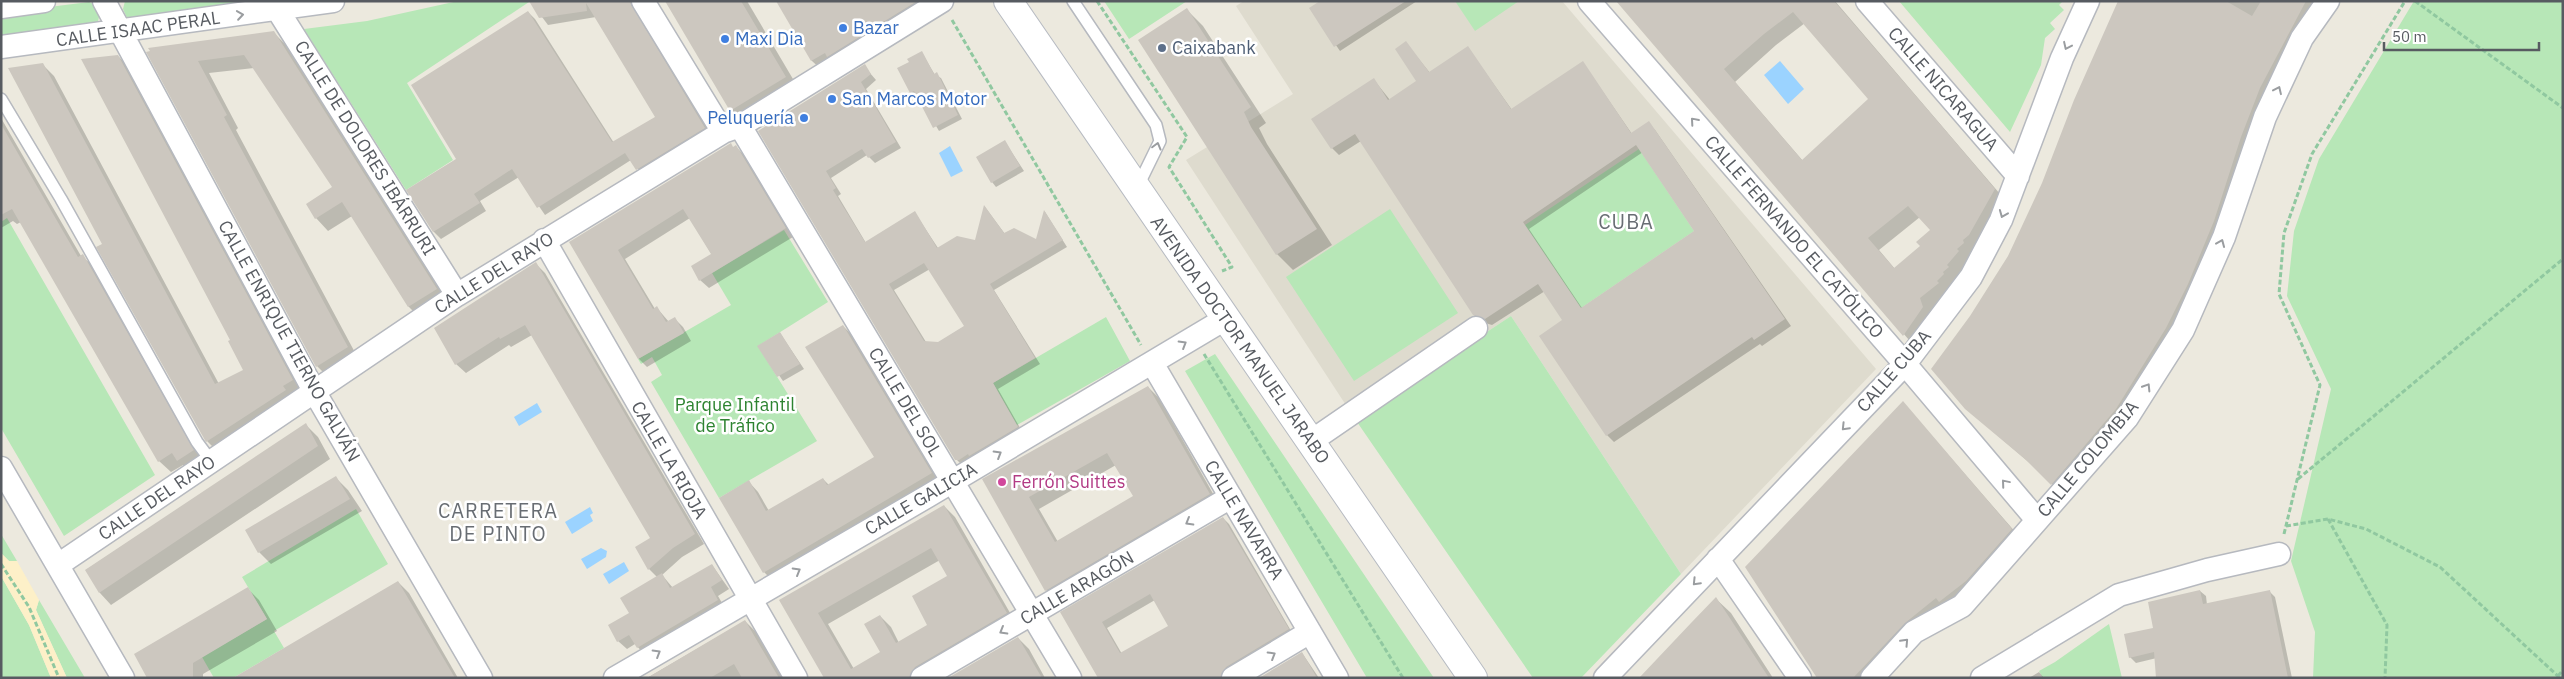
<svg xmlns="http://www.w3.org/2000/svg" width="2564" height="679" font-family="'IBM Plex Sans',sans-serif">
<rect width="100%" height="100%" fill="#ece9de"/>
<path fill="#dedbce" d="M1244,1H1562L1876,369L1681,574L1511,316L1355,419L1186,160L1293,94L1236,6Z"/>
<path fill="#b7e7b7" d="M125,1H253L127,18L123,9Z
M458,1L529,2L407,83L453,160L406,190L304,29L367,21Z
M1104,1H1187L1129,39Z
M1455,1H1519L1475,31Z
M1899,1H2063L2059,5L2064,10L2050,23L2055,29L2045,38L2041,65L2010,132Z
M2414,1H2563V678H2313L2315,632L2291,561L2331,389L2287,296L2294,231L2319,159Z
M89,2C99,6 102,15 96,25L1,41V13Z
M1639,149L1694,231L1581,308L1525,225Z
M1390,209L1458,313L1354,381L1286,277Z
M7,218L155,475L64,536L1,428V222Z
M784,230L828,302L758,346L817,441L719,498L651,382L662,375L652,357L641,364L638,359L731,305L712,273Z
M1511,316L1681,574L1581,678H1533L1355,419Z
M1106,317L1130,361L1017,425L993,383Z
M1215,354L1434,678H1367L1185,371Z
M356,509L388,564L274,631L284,648L233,678H214L202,657L267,619L242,577Z
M1,534L17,561H9L1,553Z
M1,576L29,625L51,678H1Z
M39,600L85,678H67L36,610Z
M2109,624L2122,678H2043L2039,671L2055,662Z"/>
<path fill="#fdf0c8" d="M1,553L9,561H17L39,600L36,610L67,678H51L29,625L1,576Z"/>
<path fill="#9bd3ff" d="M1780,61L1804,89L1788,104L1764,75Z
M950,146L963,171L951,177L939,153Z
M537,403L542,412L519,426L514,417Z
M590,507L593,513L590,515L593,521L572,534L565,522Z
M601,548L607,551L606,557L587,569L581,559Z
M624,562L629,571L609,584L603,574Z"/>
<path fill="#0003" fill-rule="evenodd" d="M530,1H630L711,135L644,176L631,160L545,215L519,177L480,201L486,211L441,239L434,232L408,190L458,159L528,12L535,19L614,143L656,117L596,17L548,25Z
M666,1H747L803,96L749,129L731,110Z
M778,1H933L825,73L812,61Z
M1322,1H1417L1340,51L1311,9Z
M1618,1H1835L2006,201L1950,295L1931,310L1934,319L1915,347ZM1805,23L1870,99L1803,161L1735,82L1776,45ZM1920,217L1932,230L1921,246L1895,269L1879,250Z
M2120,1H2328L2304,38L2200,296L2064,496L2039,471L1966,408L1972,317L2009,256L2044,183L2075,100Z
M1187,10L1203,26L1266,123L1259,128L1267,144L1332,245L1293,270L1277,254Z
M273,32L286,45L446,296L421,319L409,307L352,216L328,231L316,218L333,187L254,68L209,73L238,128L236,130L359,360L330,379L317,366L148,53Z
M1406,43L1430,73L1468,48L1512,110L1583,63L1632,134L1648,123L1655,130L1791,326L1762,346L1760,344L1614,442L1607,435L1564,320L1545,291L1492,325L1482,322L1474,315L1361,141L1339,155L1332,148L1374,80L1390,100L1418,81ZM1643,152L1696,231L1582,308L1529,229Z
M922,53L935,75L941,78L962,119L939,131L918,95L915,97L911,92Z
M118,56L129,67L303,391L218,452L207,441L104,244L43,65L54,76L219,384L245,370Z
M864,66L876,80L866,89L901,148L875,163L867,155L831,178L841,194L838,196L866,243L915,213L938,248L976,242L985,207L1005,234L1037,241L1045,212L1067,247L994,290L1040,364L998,389L1023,433L962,465L956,459L760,132ZM930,269L965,326L938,343L926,342L894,290Z
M1,118L81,256L95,267L204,462L189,472L183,465L171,472L159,461L21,222L17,224L13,221L1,228Z
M1005,142L1024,171L996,187L992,182Z
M736,147L744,155L793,237L709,288L700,280L712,255L690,218L625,259L655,309L657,308L669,322L674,318L683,327L691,341L647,367L639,359L571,242Z
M536,264L545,273L704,544L682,557L662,575L673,588L712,565L729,589L718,596L725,608L646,656L635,644L627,649L618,641L630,613L657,577L649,569L637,547L652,538L532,335L511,347L509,345L466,373L456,364Z
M843,326L853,336L941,484L774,582L764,572L749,482L758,492L769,511L823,479L829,485L876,458Z
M780,333L804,369L783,381L759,346Z
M1148,387L1159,398L1220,506L1057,601L1046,590L984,480ZM1116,465L1135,497L1058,542L1039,509Z
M1903,403L2024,542L1878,678H1819Z
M306,425L318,437L330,459L111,605L100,593L86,570Z
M336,478L348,490L362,511L271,564L259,552Z
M944,506L955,517L1017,625L926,678H826L781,601ZM940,560L949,576L929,625L899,643L891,627L880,616L882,653L854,669L828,624Z
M1223,518L1229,524L1294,636L1229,678H1099L1062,613ZM1155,600L1170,626L1122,654L1107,628Z
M398,582L409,593L458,678H236Z
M248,589L259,600L277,631L203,674V678H149Z
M2200,591L2206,596L2207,605L2270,592L2275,597L2292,678H2166L2161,657L2136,663L2130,657L2155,629Z
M1716,599L1731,613L1773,678H1641Z
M745,621L756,632L783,678H647Z
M1018,638L1029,649L1045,678H951Z
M1302,653L1319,678H1261Z
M2039,672L2044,678H2029Z"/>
<path fill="#ccc7bf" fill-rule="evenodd" d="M529,1H629L705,128L636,170L625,153L537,208L512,169L474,194L480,203L433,232L406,190L456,159L411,85L528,11L612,142L655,117L586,3L587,11L539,18Z
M665,1H741L786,77L730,111Z
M776,1H917L827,57L825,53L811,61Z
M1320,1H1406L1334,47L1309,8Z
M1616,1H1834L1940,124L1995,189L1969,235L1963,240L1964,243L1957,249L1959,251L1947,265L1949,267L1943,272L1944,274L1937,281L1939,283L1920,298L1923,307L1903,336ZM1793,12L1868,99L1802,160L1724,69L1764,34ZM1908,206L1930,230L1916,242L1920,246L1894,268L1868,238Z
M2118,1H2226L2252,16L2261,1H2306L2260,88L2241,137L2214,221L2188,284L2166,328L2116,409L2051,485L2026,460L1965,409L1931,369L1970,316L2008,256L2042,183L2074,100Z
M1187,8L1251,107L1244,112L1251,127L1317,229L1276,255L1138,40Z
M274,31L437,289L408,307L342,202L315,219L306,204L332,187L244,55L198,61L227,115L224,117L348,347L316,367L146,52L150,51L148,48Z
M1406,41L1429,72L1468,46L1511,109L1583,61L1631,133L1649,121L1785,319L1754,340L1752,337L1606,436L1539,336L1562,320L1538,284L1485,319L1473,315L1355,134L1331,149L1311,119L1374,78L1388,100L1416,81L1395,49ZM1636,145L1694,231L1581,308L1523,222Z
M922,51L934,74L937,72L958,115L933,128L914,91L910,93L897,68L909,62L907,59Z
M118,55L293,380L283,386L286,390L206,442L96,247L102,244L8,68L43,63L215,384L243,370L228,341L230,340L81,59Z
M865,64L871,74L861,82L896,142L868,158L862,149L826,171L836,188L833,190L865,242L915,211L937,248L957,236L975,240L984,205L1004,233L1014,228L1036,239L1044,210L1063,240L990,284L1035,358L993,383L1018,427L969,456L968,454L959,460H955L758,131ZM924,263L964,326L938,342L924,341L889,284Z
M1,124L78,257L83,254L194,450L177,461L172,453L158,462L12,209L1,215Z
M1005,140L1020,166L991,183L976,157Z
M731,143L733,147L736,145L786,228L699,281L691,266L711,254L683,209L618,250L653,309L657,306L666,322L675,317L684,333L638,359L569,242Z
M536,262L695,534L673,548L648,570L635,547L650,538L525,325L500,339L499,337L455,365L434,328Z
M843,325L932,473L763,573L719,498L749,480L766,511L823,478L827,485L874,457L805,347Z
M780,332L800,364L777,377L757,346Z
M1148,386L1210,494L1045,591L982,479ZM1107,453L1133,496L1055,542L1029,497Z
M1903,401L2012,529L1966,581L1939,602L1936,598L1905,623L1853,678H1817L1745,567Z
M306,423L318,446L99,593L85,570Z
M336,476L350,499L258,553L245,530Z
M944,505L1007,613L915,667L909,678H824L779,600ZM931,548L947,576L912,596L927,625L896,643L880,615L864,624L880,652L851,669L818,613Z
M1223,517L1289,629L1226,667L1220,678H1098L1060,612ZM1150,594L1168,626L1120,653L1102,622Z
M712,564L722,580L711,587L718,600L637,648L629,635L617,642L608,625L629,613L620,598L662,573L670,588Z
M398,581L455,678H233L284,648Z
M248,587L267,619L193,663V678H147L134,654Z
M2200,590L2203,604L2270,590L2288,678H2156L2154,652L2129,658L2124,634L2153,628L2148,602Z
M1716,597L1769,678H1639L1691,623Z
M745,620L779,678H742L734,664L710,678H647Z
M1018,637L1042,678H948Z
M1302,652L1317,678H1259Z"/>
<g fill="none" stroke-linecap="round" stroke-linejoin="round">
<g stroke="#b6b9bf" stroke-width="14">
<path id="lane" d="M1073,1L1156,125L1160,141L1137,188
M1,99L61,199L197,442L211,461"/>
</g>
<g stroke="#b6b9bf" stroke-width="25">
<path id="street" d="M104,1L314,391L481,678
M272,1L457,295
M643,1L723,132
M1589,1L1905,364L2037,520
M1867,1L2018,176
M1,7L44,1
M1,47L333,1
M740,126L1070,678
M544,240L796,678
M1152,363L1337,678
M1310,442L1476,328
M1,468L123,678
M1718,559L1800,678
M58,565L457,295L723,132L740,126L942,1
M615,678L928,496L1225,319
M922,678L1231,497
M1233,678L1310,632
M1605,678L1905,364L1971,277L2001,220L2062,58L2088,1
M1872,678L1914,632L1962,606L2127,418L2183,330L2224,237L2265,117L2302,38L2328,1
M1982,678L2119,595L2207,570L2279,554"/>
</g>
<g stroke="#b7bbc2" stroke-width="30">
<path id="secondary" d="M1008,1L1473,678"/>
</g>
<path stroke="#90c8a0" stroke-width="3" stroke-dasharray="5 2.5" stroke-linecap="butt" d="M1097,1L1187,137L1169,167L1232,267L1222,271
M2415,1L2563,108
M952,20L1141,345
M1204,354L1403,678
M2298,479L2563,259
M2328,519L2387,625L2385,678
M2286,526L2328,519L2366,529L2440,567L2560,678
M2284,534L2320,385L2279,294L2284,233L2312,154L2405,1
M1,564L29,607L59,678
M2558,676L2563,670"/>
<use href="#lane" stroke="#fff" stroke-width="11"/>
<use href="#street" stroke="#fff" stroke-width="22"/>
<use href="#secondary" stroke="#fff" stroke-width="28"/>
</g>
<defs><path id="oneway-chevron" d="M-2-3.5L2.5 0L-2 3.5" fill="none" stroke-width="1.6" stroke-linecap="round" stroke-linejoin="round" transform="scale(1.25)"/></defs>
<g stroke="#9a9da0">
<use href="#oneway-chevron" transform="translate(240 15) rotate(-8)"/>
<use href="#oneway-chevron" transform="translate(2067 46) rotate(115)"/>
<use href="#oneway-chevron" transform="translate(2278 90) rotate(-65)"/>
<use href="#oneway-chevron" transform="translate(1694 121) rotate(-131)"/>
<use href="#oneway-chevron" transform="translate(1157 146) rotate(-75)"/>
<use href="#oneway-chevron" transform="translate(2003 214) rotate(112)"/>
<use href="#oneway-chevron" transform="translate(2221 243) rotate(-67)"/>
<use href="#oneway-chevron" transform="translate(1183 344) rotate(-31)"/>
<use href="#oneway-chevron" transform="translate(2147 387) rotate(-58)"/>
<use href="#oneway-chevron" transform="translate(1845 427) rotate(134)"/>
<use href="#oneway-chevron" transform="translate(998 454) rotate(-31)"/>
<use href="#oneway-chevron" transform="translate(2005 483) rotate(-130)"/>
<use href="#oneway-chevron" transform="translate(1189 522) rotate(150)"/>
<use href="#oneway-chevron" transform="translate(797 571) rotate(-30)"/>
<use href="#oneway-chevron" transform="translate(1696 582) rotate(134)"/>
<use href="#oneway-chevron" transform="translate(1003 631) rotate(150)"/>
<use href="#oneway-chevron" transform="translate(1905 642) rotate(-47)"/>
<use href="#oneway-chevron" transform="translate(657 653) rotate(-31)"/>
<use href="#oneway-chevron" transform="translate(1272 655) rotate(-31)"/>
</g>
<g fill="#3f7fe0" stroke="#fff" stroke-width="2">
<circle cx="843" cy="28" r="5"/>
<circle cx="725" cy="39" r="5"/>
<circle cx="832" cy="99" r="5"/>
<circle cx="804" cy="118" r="5"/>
</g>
<circle fill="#5c6f8a" stroke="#fff" stroke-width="2" cx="1162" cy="48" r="5"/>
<circle fill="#d1479c" stroke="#fff" stroke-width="2" cx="1002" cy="482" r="5"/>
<g text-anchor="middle" stroke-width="5" stroke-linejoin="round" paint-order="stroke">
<g font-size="18" fill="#366cbe" stroke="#fff" text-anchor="start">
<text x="853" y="34">Bazar</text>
<text x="735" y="45">Maxi Dia</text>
<text x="842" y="105">San Marcos Motor</text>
<text x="794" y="124" text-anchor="end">Peluquería</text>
</g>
<g font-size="18" fill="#575b61" stroke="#fff">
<text transform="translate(138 29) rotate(-8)" y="6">CALLE ISAAC PERAL</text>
<text transform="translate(1943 89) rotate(49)" y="6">CALLE NICARAGUA</text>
<text transform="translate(365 148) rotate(58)" y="6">CALLE DE DOLORES IBÁRRURI</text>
<text transform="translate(1794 237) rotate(49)" y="6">CALLE FERNANDO EL CATÓLICO</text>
<text transform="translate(494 273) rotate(-32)" y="6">CALLE DEL RAYO</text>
<text transform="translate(1240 340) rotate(55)" y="6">AVENIDA DOCTOR MANUEL JARABO</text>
<text transform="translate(289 341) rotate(61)" y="6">CALLE ENRIQUE TIERNO GALVÁN</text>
<text transform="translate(1894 371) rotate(-49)" y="6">CALLE CUBA</text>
<text transform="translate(905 402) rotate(59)" y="6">CALLE DEL SOL</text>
<text transform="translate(2088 459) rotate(-50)" y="6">CALLE COLOMBIA</text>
<text transform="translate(669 460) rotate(60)" y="6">CALLE LA RIOJA</text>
<text transform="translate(157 498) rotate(-34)" y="6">CALLE DEL RAYO</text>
<text transform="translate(921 499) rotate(-30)" y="6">CALLE GALICIA</text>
<text transform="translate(1244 520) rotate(59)" y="6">CALLE NAVARRA</text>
<text transform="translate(1077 588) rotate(-30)" y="6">CALLE ARAGÓN</text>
</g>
<g font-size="18" fill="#4e5e75" stroke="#fff" text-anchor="start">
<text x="1172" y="54">Caixabank</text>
</g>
<g font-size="18" fill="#2d8330" stroke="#fff">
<text x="735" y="411">Parque Infantil<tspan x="735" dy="21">de Tráfico</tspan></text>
</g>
<g font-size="18" fill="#b23c85" stroke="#fff" text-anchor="start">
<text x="1012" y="488">Ferrón Suittes</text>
</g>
<g font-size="20" letter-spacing="1" fill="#686d73" stroke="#fff">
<text x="1626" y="229">CUBA</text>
<text x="498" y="518">CARRETERA<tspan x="498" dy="23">DE PINTO</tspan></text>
</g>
</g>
<rect width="2564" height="679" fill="none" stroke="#575b61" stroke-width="5"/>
<path d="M2384 42v8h155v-8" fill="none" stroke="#575b61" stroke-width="2.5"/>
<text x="2392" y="42" font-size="15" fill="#575b61" stroke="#ffffff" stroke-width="4" paint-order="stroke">50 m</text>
</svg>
